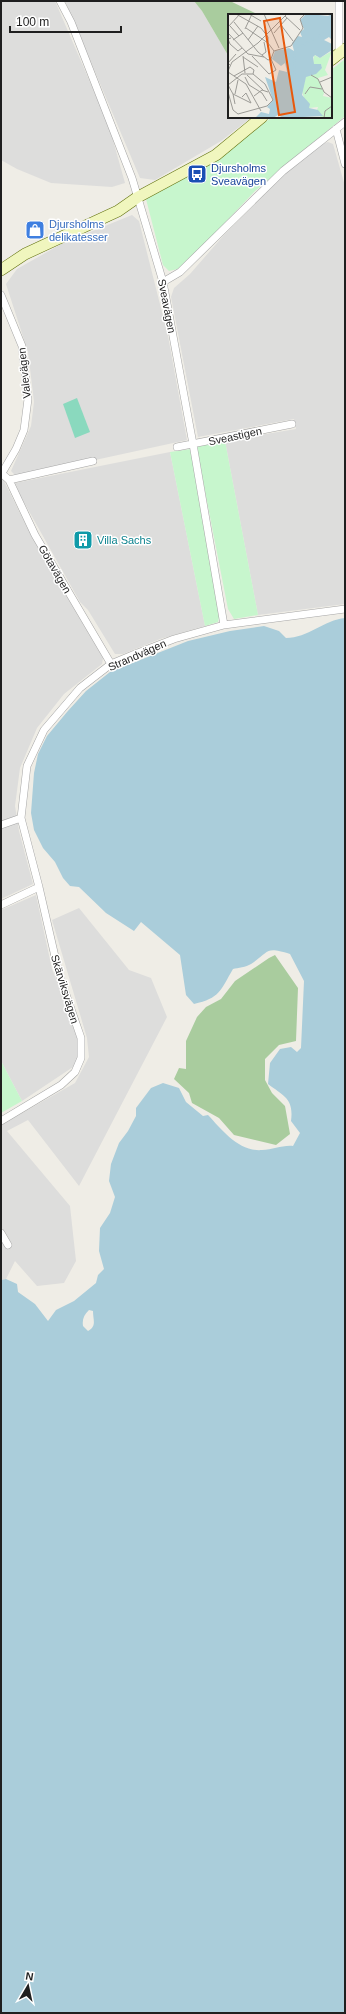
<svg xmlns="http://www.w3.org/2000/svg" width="346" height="2014" font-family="Helvetica,sans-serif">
<rect width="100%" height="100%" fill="#efede6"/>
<path fill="#dddddc" d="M1,1H55L109,126L125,183L112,187L51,183L17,169L1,160Z
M65,1H194L202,11L229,57V117H252L221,141L155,180L140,178Z
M328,142L333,144L345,186V604L258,615L225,441L296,429L294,419L198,437L171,297L174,288L190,274L224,235L286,173L322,144Z
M132,215L139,221L168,336L187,440L17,477L11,471L31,426L34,402L28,352L6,284L17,269L63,243Z
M170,452L205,626L160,639L123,654H115L88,610L80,602L21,497L15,483Z
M1,479H3L32,537L103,658L102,664L64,694L37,728L20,768L15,806L19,831L33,884L1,899Z
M36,895L52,969L79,1038V1059L73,1067L22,1101L1,1061V910Z
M79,908L129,970L151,978L167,1017L79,1186L28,1120L7,1131L70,1206L76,1261L64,1283L37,1286L15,1261L6,1279L1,1280V1125L75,1083L89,1057L87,1038L52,920Z"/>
<path fill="#a9cc9e" d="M194,1H230L259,15H229V57L202,11Z
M275,955L298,988L296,1041L279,1045L265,1059V1080L272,1093L285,1106L290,1134L276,1145L234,1135L219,1118L192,1103L189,1093L174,1079L179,1068L186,1069V1041L197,1017L206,1007L221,999L235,981L269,958Z"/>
<path fill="#c7f6cd" d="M345,59V116L255,191L182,268L169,271L163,265L146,199L217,160L272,117H331V70Z
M225,441L258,615L234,619L228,609L196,445Z
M191,449L220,612L218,622L205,626L170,452Z
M1,1061L22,1101L1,1113Z"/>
<path fill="#8ad9be" d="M77,398L90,432L75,438L63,404Z"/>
<path fill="#aacdda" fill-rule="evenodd" d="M345,618V2013H1V1280L6,1279L17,1284L18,1292L35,1304L48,1321L56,1310L74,1301L96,1283L98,1275L104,1269L99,1251L100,1228L110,1213L115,1197L109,1181L111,1164L119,1143L128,1131L136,1116V1108L151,1088L163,1083L179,1088L186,1102L203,1116L208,1115C222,1130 239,1152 262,1150C273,1150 282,1145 293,1146L300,1133L291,1121C294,1099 284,1096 268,1084L270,1063L280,1049L291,1047L297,1052L301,1048L304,981L290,954C264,946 270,952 251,964C246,967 238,968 233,969C220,991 220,998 194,1004L186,995L180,955L141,922L134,931L106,913L79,887L70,886L63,878L55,862L43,848L34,830L31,813L34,773L38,754L47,736L67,712L86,691L110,672L188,641L230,631L264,626L279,631L286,638C308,638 324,620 345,618ZM89,1310L93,1311C93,1320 97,1326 88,1331L83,1326C82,1319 84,1315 89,1310Z"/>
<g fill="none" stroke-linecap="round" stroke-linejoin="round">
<g stroke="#a6a6a6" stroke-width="8">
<path id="street" d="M60,1L71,22L132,178L163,282L193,444L224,625
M339,54V1
M336,129L345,164
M163,282L180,272L283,171L345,122
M1,295L22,346L28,399L24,430L16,449L2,473
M177,447L292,424
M1,473L9,480L35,535L111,664
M9,480L93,461
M1,825L21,818
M1,905L39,887
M1,1121L61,1085L75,1072L81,1058V1038L59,974L39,887L21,818L27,766L44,730L80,688L111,664L135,654L174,639L224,625L345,609
M1,1233L8,1245"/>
</g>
<g stroke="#61710c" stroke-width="12">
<path id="secondary" d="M331,60L345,49
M1,270L25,254L118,211L138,197L216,155L262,117"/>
</g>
<use href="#street" stroke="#fff" stroke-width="7"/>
<use href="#secondary" stroke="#f0f6be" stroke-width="11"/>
</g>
<defs>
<g id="bus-square" transform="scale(1)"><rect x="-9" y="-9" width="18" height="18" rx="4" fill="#1a4fb4" stroke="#fff"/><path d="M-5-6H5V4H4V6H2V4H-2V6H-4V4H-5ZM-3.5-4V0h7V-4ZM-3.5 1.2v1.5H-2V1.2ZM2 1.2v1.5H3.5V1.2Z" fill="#fff"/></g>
<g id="shop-square" transform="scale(1)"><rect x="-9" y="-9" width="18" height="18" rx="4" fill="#3f7fe0" stroke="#fff"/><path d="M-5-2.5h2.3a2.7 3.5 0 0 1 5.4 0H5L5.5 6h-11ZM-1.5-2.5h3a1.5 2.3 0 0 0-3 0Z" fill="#fff"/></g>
<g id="building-square" transform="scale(1)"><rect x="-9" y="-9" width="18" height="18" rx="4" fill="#0f9aa8" stroke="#fff"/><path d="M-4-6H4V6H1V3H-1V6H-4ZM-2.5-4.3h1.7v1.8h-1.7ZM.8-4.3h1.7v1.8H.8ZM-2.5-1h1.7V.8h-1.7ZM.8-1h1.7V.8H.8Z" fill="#fff"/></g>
</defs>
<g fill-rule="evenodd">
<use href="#bus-square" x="197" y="174"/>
<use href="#shop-square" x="35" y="230"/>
<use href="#building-square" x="83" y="540"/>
</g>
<g text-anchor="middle" stroke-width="3" stroke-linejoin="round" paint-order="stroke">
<g font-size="11" fill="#164399" stroke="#fff" text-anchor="start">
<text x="211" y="172">Djursholms<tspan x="211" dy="13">Sveavägen</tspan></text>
</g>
<g font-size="11" fill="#366cbe" stroke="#fff" text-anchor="start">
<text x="49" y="228">Djursholms<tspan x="49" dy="13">delikatesser</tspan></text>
</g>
<g font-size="11" fill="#1f1f1f" stroke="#fff">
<text transform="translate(167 306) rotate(79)" y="4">Sveavägen</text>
<text transform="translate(24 373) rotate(-96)" y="4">Valevägen</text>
<text transform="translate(235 436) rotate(-12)" y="4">Sveastigen</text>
<text transform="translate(55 569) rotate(60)" y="4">Götavägen</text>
<text transform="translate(137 655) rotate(-24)" y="4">Strandvägen</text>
<text transform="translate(65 989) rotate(73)" y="4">Skärviksvägen</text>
</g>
<g font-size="11" fill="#0d838f" stroke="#fff" text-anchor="start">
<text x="97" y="544">Villa Sachs</text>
</g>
</g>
<g transform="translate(228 14)">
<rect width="104" height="104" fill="#efede6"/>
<path d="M104,37L97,56L100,61L90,64L96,79L95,82L104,84V104H93L89,96L90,93L81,94V90L77,88L74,77L78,62L94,54L93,50H85L86,41L92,44Z" fill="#c7f6cd"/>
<path d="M82,0L100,2L104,0V26L101,23L96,26L104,30V36L92,44L87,41L85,43L86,50H93L94,54L88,60L78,63L74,81L82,90L81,94L90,96L95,102L55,104L50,101L45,104H27L33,98L41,100L42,95L39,93L45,86L37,63L48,68L51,56L59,58L57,49L53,52L44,45L47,37L61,34L66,37L64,29L70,22L74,23L72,18L76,15L72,6L77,1Z" fill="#aacdda"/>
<path fill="none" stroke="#aacdda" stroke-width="2" d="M67,36L99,17H104M66,39L68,104"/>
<path fill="none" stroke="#9c9b96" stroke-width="1" d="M8,0L33,14L40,23V29M21,0L33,7M36,0L51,34M57,2L72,16M6,8L30,38L40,46L43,45M53,11L65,27M2,12L11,22M0,13L12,0M18,14L40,29L46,37M17,15L24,0M0,19L20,40L36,43M46,19L59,4M3,24L0,25L2,30L10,37L14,34M5,26L15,19M20,26L30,12M34,41L38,38L36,28M15,42L17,59M24,42L41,60L48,56L43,45M15,43L30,53M43,45L46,37L63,32L75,14L72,5L77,0M2,51L0,49L8,40M0,57L4,48L30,29L59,0M0,58L18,70L33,97M19,61L35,76M83,61L90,65L96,78L104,84M6,62L22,53L26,56L25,60M17,63L21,71L34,79L39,87M92,68L104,63M0,71L14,60H25L37,70L45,86L39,92L10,100L5,96L0,78M0,71L5,80L7,90M5,80L23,89L18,79L14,83M7,80L10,66M77,80L82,73L94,75M26,82L34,76L40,78M96,104L97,97L104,92"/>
<path fill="#e8590c" fill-opacity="0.15" stroke="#e8590c" stroke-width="2" d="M52,4L67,98L51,101L36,7Z"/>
<rect width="104" height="104" fill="none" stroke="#1f1f1f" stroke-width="2"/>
</g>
<rect width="346" height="2014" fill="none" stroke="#1f1f1f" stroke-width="4"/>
<g transform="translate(28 1986) rotate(9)" stroke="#ffffff" stroke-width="3" paint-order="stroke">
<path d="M0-3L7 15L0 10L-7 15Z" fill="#1f1f1f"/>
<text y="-6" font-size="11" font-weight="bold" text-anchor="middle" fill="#1f1f1f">N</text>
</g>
<path d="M10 26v6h111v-6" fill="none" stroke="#1f1f1f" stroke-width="2"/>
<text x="16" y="26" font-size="12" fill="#1f1f1f" stroke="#ffffff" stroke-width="3" paint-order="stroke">100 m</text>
</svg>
